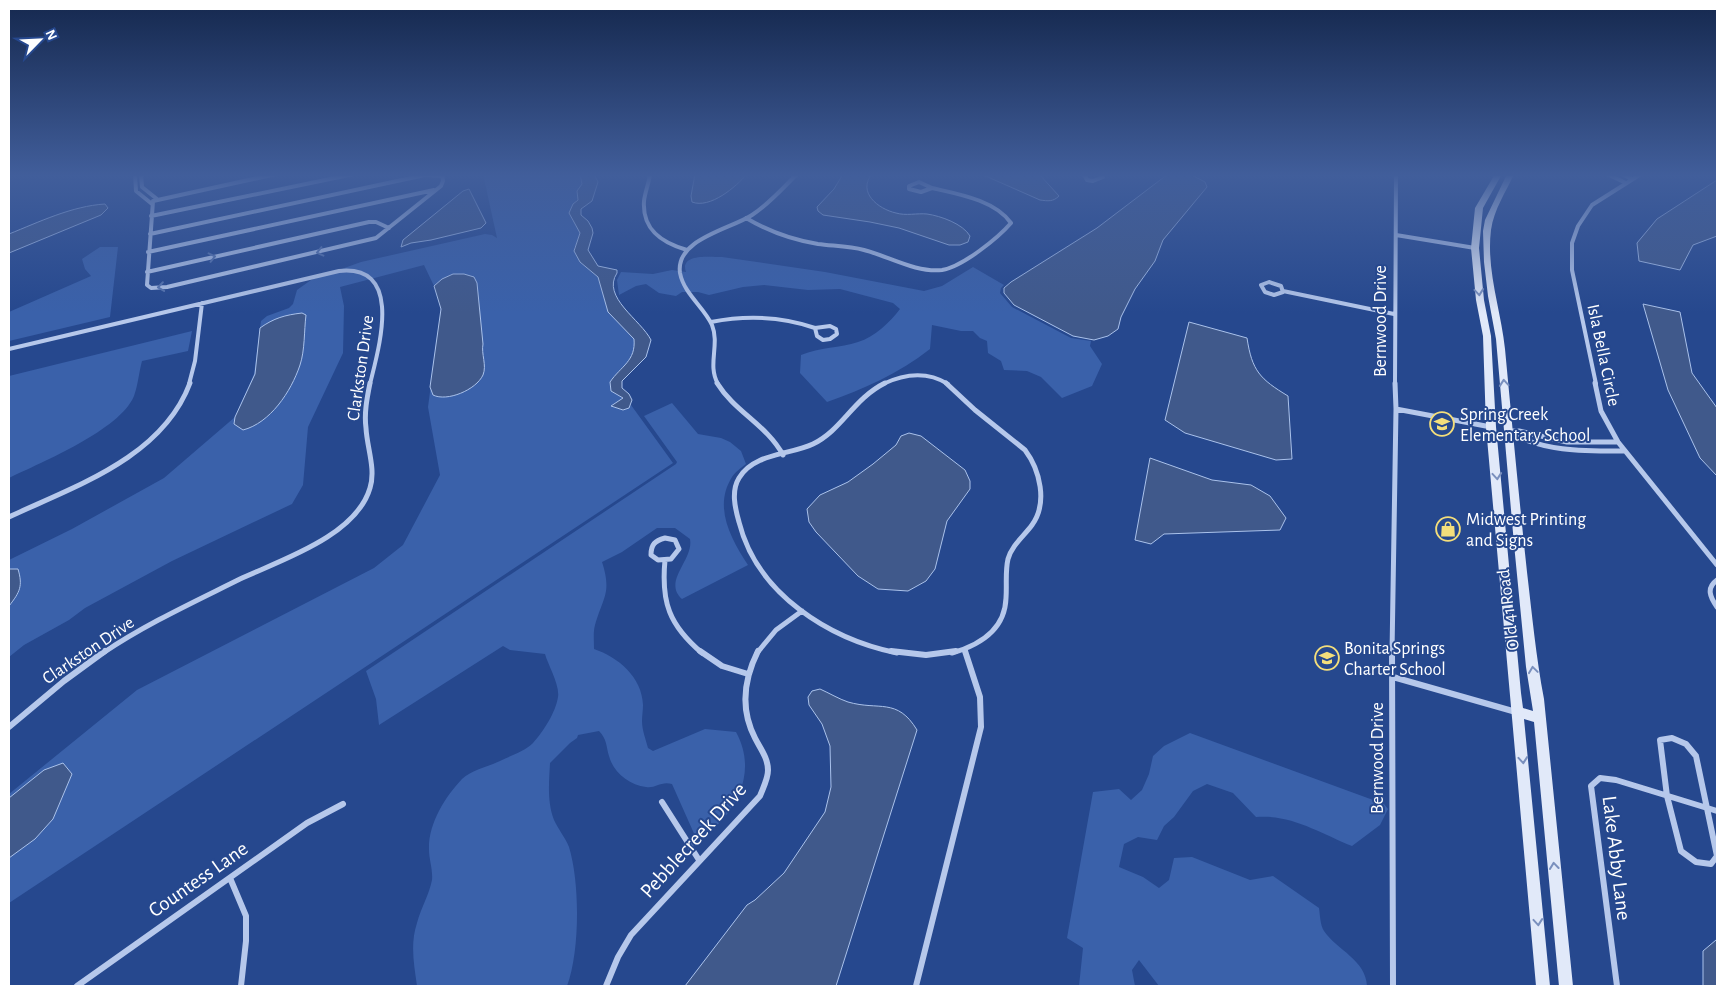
<svg xmlns="http://www.w3.org/2000/svg" width="1726" height="995" font-family="'Alegreya Sans',sans-serif">
<rect width="100%" height="100%" fill="#26488e"/>
<path fill="#3a61aa" d="M483,174H580C584,183 580,198 573,204L572,219L580,233V238L574,248L580,262L598,277L608,312L634,339C636,358 621,375 611,391L623,398L611,406L623,410L631,405L673,463L9,903V794L137,690L374,568L403,545L440,475L428,407L441,309L434,286L424,265L340,287L344,306L343,353L308,427L303,485L292,504L172,561L85,608L69,620L24,645L9,657V560L72,529L164,478L235,417L254,374L261,321L267,316L289,308L293,304L297,290L311,280L361,262L485,234L492,235L497,238Z
M100,247H118L110,317L9,341V312L91,276L85,269L82,259Z
M722,257L825,272L924,291L942,286L973,267L1004,285L1001,288L1000,293L1012,307L1071,338L1091,341L1090,346L1102,364L1092,386L1062,398L1041,377L1027,371L1004,370L1001,361L988,353L987,341L980,338L973,331H961L932,325L930,349C898,374 864,389 827,402L800,373L801,355C820,347 840,348 858,342C875,337 890,322 900,309L893,303L840,289L808,290L764,285L743,287L709,295L698,292H682L676,296L659,293L646,284L636,286L619,295L617,280L621,272L653,274L672,270L686,272C679,253 711,257 722,257Z
M192,331L188,351L142,361C139,372 138,385 134,396C120,430 42,462 9,478V376Z
M672,403L698,434L721,438L730,442L741,451L746,464C741,468 735,472 732,477C713,507 731,539 748,565L682,599C662,581 694,560 690,539L675,528H657L622,552L602,562C612,593 603,597 595,625C593,632 594,641 594,649C618,657 642,677 643,705C643,710 642,716 642,721C642,730 646,740 648,748L653,751L705,729L736,732C752,761 746,792 724,818C718,826 705,832 696,838L672,784C660,781 655,789 646,787C629,785 613,772 609,756C606,746 607,739 599,731L578,735L577,738L570,743L550,763C549,783 547,802 554,820C558,829 565,837 569,847C580,883 580,951 567,986H417C414,964 410,944 417,923C421,908 429,895 432,880C433,870 429,859 429,850C428,824 445,797 462,779C472,770 487,767 500,761C510,756 525,751 533,743C543,732 556,712 558,697C560,685 548,665 545,654L510,650L503,646L379,725L376,699L366,671L676,464L677,462L644,416Z
M1190,733L1384,804L1388,809L1380,825L1352,846C1320,833 1291,814 1256,817L1233,793L1207,784L1193,791L1174,817L1164,826L1157,840L1138,837L1124,844L1119,867L1143,877L1159,888L1169,880L1174,858L1192,857L1250,880L1273,876L1319,908C1320,914 1320,925 1324,931C1337,950 1366,960 1367,986H1159L1139,960L1132,970L1135,986H1079L1083,948L1067,938L1093,792L1119,789L1131,800L1142,790L1149,774L1153,756L1164,746Z"/>
<path fill="#40598b" stroke="#aac2eb" d="M580,174H594L598,182L592,201L581,209V215L588,221L592,228L593,233L588,250L598,266L617,270V273C601,297 641,320 651,340L646,357L622,381V388L629,394L632,400L629,408L623,410L611,406L623,398L611,391L610,382C621,366 636,361 634,339L608,312L598,277L580,262L574,251L580,233L569,213L573,204L578,200L577,191L582,184Z
M695,174H747C736,187 710,209 692,202L691,196Z
M843,174H872C857,192 878,209 896,213C906,216 917,213 927,214C941,216 963,224 970,236L968,242L960,245H949L899,228L870,222L823,215L818,211L817,207L834,189Z
M981,174H1039L1059,196C1053,202 1048,201 1040,200Z
M1168,174H1190L1205,182L1207,187L1163,240L1155,261L1135,289L1121,317L1118,329L1108,336L1094,340L1073,336L1014,305L1004,293V288L1011,282L1097,228Z
M1717,180V236L1693,245L1680,270L1639,261L1637,243L1657,219Z
M469,189L486,223L481,228L431,240L411,243L401,247L403,240L463,191Z
M105,204L108,208L101,215L9,253V234C39,222 72,206 105,204Z
M453,274H464L474,277L477,283L483,344C481,354 487,365 483,375C476,390 447,402 433,395L430,387L441,309L434,286L442,279Z
M1643,304L1680,312L1692,373L1717,408V476L1700,458L1668,390Z
M302,313L306,315C304,331 305,350 300,365C291,392 270,423 243,430L234,424L235,417L255,374L260,328C274,318 285,315 302,313Z
M1189,322L1247,338C1252,371 1260,379 1288,396L1292,459L1276,460L1185,433L1165,420Z
M909,433L921,436L965,470L970,481V489L947,521L935,569L926,581L908,591L878,589L858,576L816,532L809,522L807,509L820,495L848,482L873,464L896,445L901,436Z
M1150,458L1212,480L1251,485L1270,496L1286,518L1280,530L1164,534L1151,544L1135,540Z
M9,569H18C23,586 20,592 9,606Z
M820,689C829,693 839,699 848,702C879,711 897,697 917,730L836,986H685L747,905L755,900L784,873L825,812L831,787L830,746L822,724L809,705L808,697L812,691Z
M63,763L72,774L53,819L35,839L9,858V798L44,770Z
M1716,940H1717V986H1703V951Z"/>
<g fill="none" stroke-linecap="round" stroke-linejoin="round">
<path stroke="#b6c8eb" stroke-width="4" d="M135,174L136,191L152,204
M141,174L142,187L157,199
M276,174L153,201L147,285L151,288L167,287L376,238L441,186L443,181L442,174
M650,174C649,183 645,192 644,201C642,230 662,243 687,250
M1084,174L1087,180L1093,181L1103,177L1101,174
M1607,174L1626,183
M1621,174L1632,179
M919,182L932,188L921,192L909,189V186Z
M151,216L354,174
M746,218C768,231 793,240 818,244C833,246 849,246 864,250C888,256 916,273 942,270C962,267 998,238 1011,223C995,200 958,194 932,188
M150,234L425,175L443,176
M1396,235L1475,248
M148,252L434,190
M147,272L369,222H376L389,228
M1269,282L1281,286L1283,292L1274,295L1265,292L1261,285Z
M1283,291L1394,314
M711,322C747,315 780,316 815,328
M830,326L836,329L837,334L830,339L823,340L817,336L815,328Z
M9,349L339,271C404,264 379,347 370,384
M189,384L195,361L202,303
M718,384C707,365 720,345 712,325C704,307 684,294 680,273C675,239 731,229 752,215C769,204 783,188 797,174
M883,384C904,374 927,371 948,384
M1395,384L1396,174
M1596,384L1572,270V243L1578,226L1592,205L1641,174"/>
<path stroke="#b6c8eb" stroke-width="5" d="M717,383C735,412 767,425 783,455
M885,383C853,399 842,430 813,444C790,455 754,453 739,478C731,491 735,508 739,522C757,594 829,639 897,653
M946,383L975,410L1025,450C1040,470 1048,503 1032,525C1024,536 1012,545 1008,559C1005,572 1007,585 1006,598C1005,630 980,645 952,653
M1595,383L1601,411L1618,442L1717,565
M1396,409L1491,427
M1508,431H1519L1567,442H1618
M1508,432C1545,452 1584,451 1625,451
M9,517C75,486 162,458 190,383
M665,538L675,540L679,549L671,559L658,560L651,555C651,544 655,541 665,538Z
M665,560C661,602 669,625 702,653
M1717,580C1706,588 1710,597 1717,607
M103,653C146,624 194,602 240,579C281,560 356,536 370,488C376,469 367,448 366,428C364,413 367,398 370,383
M757,653L776,630L802,611
M1392,653L1396,409L1395,383"/>
<path stroke="#b6c8eb" stroke-width="6" d="M700,651L722,666L748,674
M891,651L926,655L956,651
M1392,651L1393,986
M1393,677L1516,712
M9,727L64,681L105,651
M1672,738L1686,744L1696,756L1717,856L1711,864L1696,862L1681,851L1667,796L1660,740Z
M662,802L699,860
M230,878L246,916V941L241,986
M77,986L307,823L343,804
M606,986L618,957L631,935L760,796C763,788 768,779 768,770C768,758 760,748 755,738C740,709 744,679 758,651
M916,986L981,727L980,697L965,651
M1617,986L1591,786L1600,778L1616,780L1717,811"/>
<path fill="#e1e9f9" fill-rule="evenodd" d="M1495,174H1502L1483,208L1479,248L1484,300L1491,336L1496,427L1521,693L1523,708L1533,711L1526,667L1514,544L1496,339L1488,296L1484,262L1483,231L1485,220L1507,174H1514C1506,192 1494,209 1491,230C1486,270 1501,310 1505,349C1512,423 1519,498 1527,572C1532,614 1536,657 1544,699L1573,986H1559L1534,722L1524,719L1550,986H1536L1486,427L1483,336L1476,300L1471,248L1475,208Z"/>
</g>
<defs><path id="oneway-chevron" d="M-2-3.5L2.5 0L-2 3.5" fill="none" stroke-width="1.6" stroke-linecap="round" stroke-linejoin="round" transform="scale(1.25)"/></defs>
<g stroke="#5875af">
<use href="#oneway-chevron" transform="translate(320 252) rotate(167)"/>
<use href="#oneway-chevron" transform="translate(212 257) rotate(-13)"/>
<use href="#oneway-chevron" transform="translate(161 287) rotate(172)"/>
</g>
<g stroke="#7a90be">
<use href="#oneway-chevron" transform="translate(1479 292) rotate(85)"/>
<use href="#oneway-chevron" transform="translate(1504 383) rotate(-95)"/>
<use href="#oneway-chevron" transform="translate(1497 476) rotate(85)"/>
<use href="#oneway-chevron" transform="translate(1533 670) rotate(-98)"/>
<use href="#oneway-chevron" transform="translate(1523 760) rotate(85)"/>
<use href="#oneway-chevron" transform="translate(1554 866) rotate(-96)"/>
<use href="#oneway-chevron" transform="translate(1538 922) rotate(85)"/>
</g>
<linearGradient id="sky" x2="0" y2="1"><stop stop-color="#15284e"/><stop offset="0.56" stop-color="#415e9b"/><stop offset="1" stop-color="#415e9b" stop-opacity="0"/></linearGradient>
<rect width="1726" height="313" fill="url(#sky)"/>
<defs>
<g id="school-ring" transform="scale(1.25)"><circle r="9.5" fill="#26488e" stroke="#f4de7b" stroke-width="1.5"/><path d="M0-5L7-2L0 1L-7-2ZM-4 1L0 2.5L4 1V4Q0 6-4 4Z" fill="#f4de7b"/></g>
<g id="shop-ring" transform="scale(1.25)"><circle r="9.5" fill="#26488e" stroke="#f4de7b" stroke-width="1.5"/><path d="M-5-2.5h2.3a2.7 3.5 0 0 1 5.4 0H5L5.5 6h-11ZM-1.5-2.5h3a1.5 2.3 0 0 0-3 0Z" fill="#f4de7b"/></g>
</defs>
<g fill-rule="evenodd">
<use href="#school-ring" x="1442" y="424"/>
<use href="#shop-ring" x="1448" y="529"/>
<use href="#school-ring" x="1327" y="658"/>
</g>
<g text-anchor="middle" stroke-width="4" stroke-linejoin="round" paint-order="stroke">
<g font-size="18" fill="#fff" stroke="#26488e">
<text transform="translate(1380 321) rotate(-90)" y="6">Bernwood Drive</text>
<text transform="translate(1604 355) rotate(78)" y="6">Isla Bella Circle</text>
<text transform="translate(360 368) rotate(-82)" y="6">Clarkston Drive</text>
<text transform="translate(1508 610) rotate(-97)" y="6">Old 41 Road</text>
<text transform="translate(88 650) rotate(-34)" y="6">Clarkston Drive</text>
<text transform="translate(1377 758) rotate(-90)" y="6">Bernwood Drive</text>
</g>
<g font-size="18" fill="#fff" stroke="#26488e" text-anchor="start">
<text x="1460" y="420">Spring Creek<tspan x="1460" dy="21">Elementary School</tspan></text>
<text x="1466" y="525">Midwest Printing<tspan x="1466" dy="21">and Signs</tspan></text>
<text x="1344" y="654">Bonita Springs<tspan x="1344" dy="21">Charter School</tspan></text>
</g>
<g font-size="21" fill="#fff" stroke="#26488e">
<text transform="translate(693 840) rotate(-48)" y="7">Pebblecreek Drive</text>
<text transform="translate(1617 858) rotate(83)" y="7">Lake Abby Lane</text>
<text transform="translate(198 879) rotate(-35)" y="7">Countess Lane</text>
</g>
</g>
<rect width="1726" height="995" fill="none" stroke="#ffffff" stroke-width="20"/>
<g transform="translate(40 40) rotate(66)" stroke="#26488e" stroke-width="4" paint-order="stroke">
<path d="M0-4L9 19L0 12L-9 19Z" fill="#ffffff"/>
<text y="-8" font-size="14" font-weight="bold" text-anchor="middle" fill="#ffffff">N</text>
</g>
</svg>
